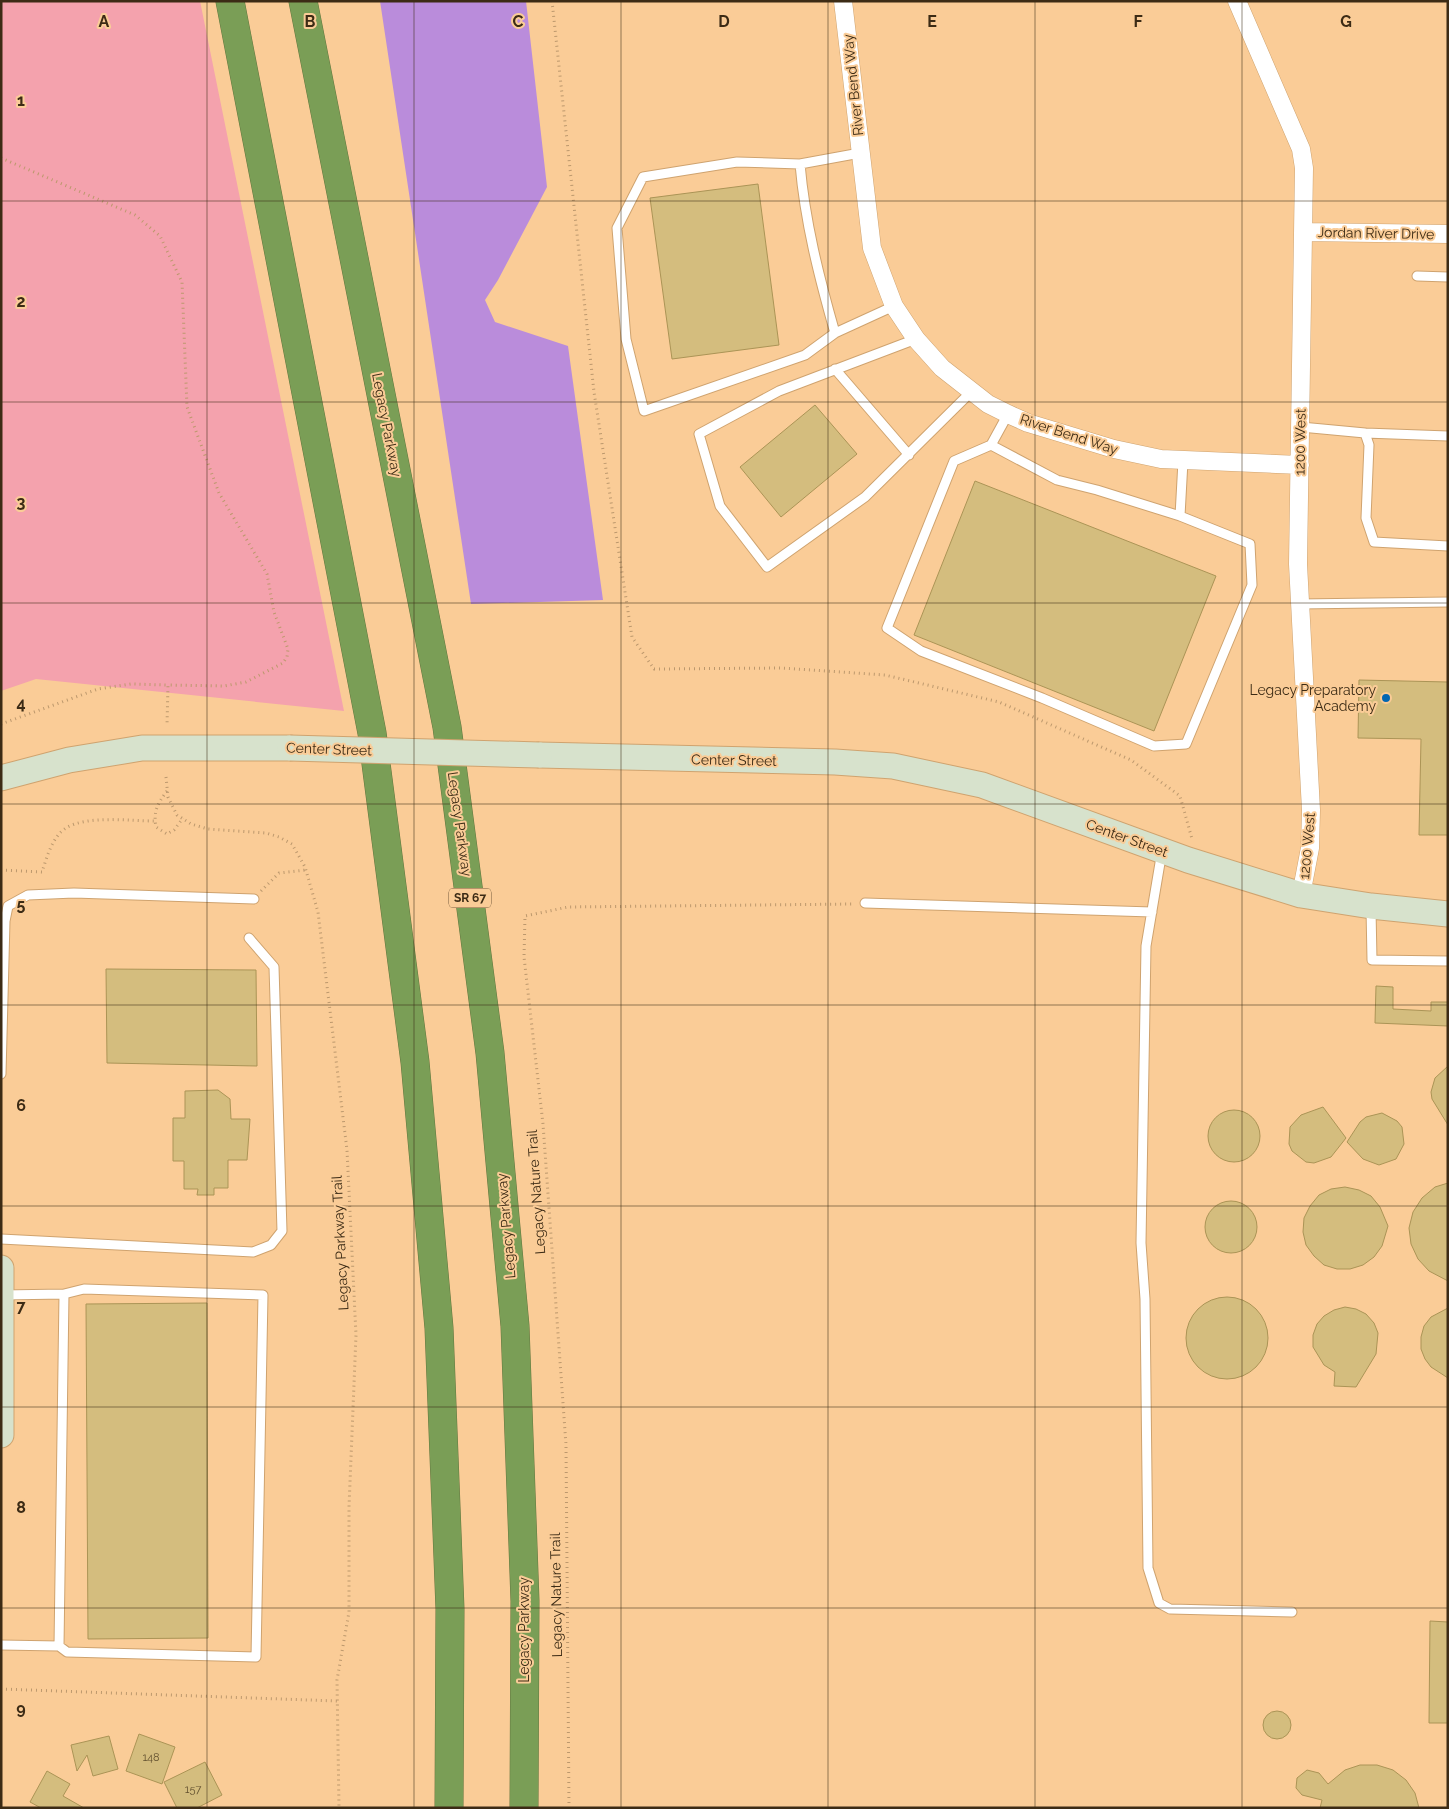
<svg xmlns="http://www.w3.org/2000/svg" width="1449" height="1809" font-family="Raleway,sans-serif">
<rect width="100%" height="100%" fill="#facc97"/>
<path fill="#f4a2ad" d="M1,1H200L344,711L36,679L1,691Z"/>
<path fill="#ba8cdb" d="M380,1H526L547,187L498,280L485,300L495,322L568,346L603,600L471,604Z"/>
<path fill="#d4bd7e" stroke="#ab9456" d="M758,184L779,345L672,359L650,198Z
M815,405L857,454L781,517L740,467Z
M975,481L1216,576L1154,731L914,635Z
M1359,680L1448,682V835H1419L1421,739L1358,738Z
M106,969L256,970L257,1066L107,1063Z
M1376,986L1393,987V1009L1431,1011V1002H1448V1026L1375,1023Z
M1448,1066V1125L1432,1099L1431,1092L1435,1078Z
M218,1090L230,1099L231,1119H250L247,1160H228V1188H214V1195H197L198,1189H184V1161H173V1118H185V1091Z
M1323,1107L1346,1138L1331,1157L1314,1163L1306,1162L1292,1151L1289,1144L1290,1127L1301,1115Z
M1208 1136a26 26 0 1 1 52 0a26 26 0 1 1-52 0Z
M1382,1113L1397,1121L1402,1127L1404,1144L1396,1159L1379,1165L1363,1159L1347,1142L1360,1122L1366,1117Z
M1448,1183V1281L1429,1271L1418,1259L1411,1244L1409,1228L1413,1212L1422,1198L1435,1187Z
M1345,1187L1359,1190L1371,1196L1380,1207L1388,1226L1382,1246L1374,1257L1363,1265L1350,1269H1337L1324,1265L1314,1256L1306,1245L1303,1232L1304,1218L1310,1206L1319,1195L1331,1189Z
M1205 1227a26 26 0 1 1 52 0a26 26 0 1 1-52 0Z
M1186 1338a41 41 0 1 1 82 0a41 41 0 1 1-82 0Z
M207,1303L208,1638L88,1639L86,1304Z
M1345,1307L1356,1309L1366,1314L1374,1323L1378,1333L1376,1354L1356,1387L1334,1386L1335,1372L1324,1365L1313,1347V1335L1317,1324L1324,1316L1334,1310Z
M1448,1308V1378L1431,1367L1425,1359L1421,1349V1337L1424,1326L1431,1317Z
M1430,1621L1448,1622V1723H1429Z
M1263 1725a14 14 0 1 1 28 0a14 14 0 1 1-28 0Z
M139,1734L175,1747L162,1784L126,1771Z
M109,1736L118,1769L93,1776L87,1755L77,1771L71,1745Z
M205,1762L222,1795L197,1808H177L164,1782Z
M1360,1765H1377L1393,1770L1406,1780L1415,1793L1419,1808H1320L1322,1800L1302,1795L1296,1788L1297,1778L1307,1770L1319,1773L1328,1784L1345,1770Z
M47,1771L70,1784L63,1796L84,1808H41L30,1802Z"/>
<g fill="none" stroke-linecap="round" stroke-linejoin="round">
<g stroke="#cfa36f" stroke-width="11">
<path id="lane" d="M860,153L800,164C805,222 819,277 835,333L894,306
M800,164L737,162L643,177L617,228L626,339L644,411L805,355L835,333
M1417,276L1448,277
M916,339L779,391L699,434L720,506L767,567L865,497L971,392
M835,369L909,455
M1008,414L991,445L954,461L887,628L921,651L1042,698L1154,746L1186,744L1252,585L1250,544L1180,516L1183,461
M1301,427L1365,433L1369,445L1366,518L1374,542L1448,546
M1365,433L1448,436
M991,445L1057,480L1097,490L1180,516
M1299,604L1448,602
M1162,851L1146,946L1141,1243L1145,1299L1148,1568L1159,1603L1170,1609L1292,1612
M865,903L1152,912
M1371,909L1372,960L1448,961
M1,1074L5,921L8,906L28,895L74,893L254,899
M1,1239L253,1252L271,1245L282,1231L274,967L249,938
M1,1645L59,1646L67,1652L256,1657L263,1295L84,1289L64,1294L2,1295
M59,1646L64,1294"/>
</g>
<g stroke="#cfa36f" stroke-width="19">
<path id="street" d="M843,1L872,248L894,306L916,339L942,368L988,404L1008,414L1028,423L1114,449L1161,459L1300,465
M1237,1L1301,149L1304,168L1298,564L1311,810L1310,848L1301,895
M1303,232L1448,234"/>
</g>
<g stroke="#cfa36f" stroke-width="27">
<path id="secondary" d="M539,755L835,762L893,766L982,785L1188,860L1301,895L1371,906L1448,914
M1,778L69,760L142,748H290
M1,1268V1435"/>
</g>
<g stroke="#64763f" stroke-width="29">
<path id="highway" d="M230,1L372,733L415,1062L439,1328L450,1609L449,1808
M303,1L447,727L490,1053L515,1326L525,1601L524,1808"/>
</g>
<path stroke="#bc986d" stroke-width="3" stroke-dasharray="1 4" stroke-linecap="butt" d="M552,1L594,392L632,637L654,669L782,668L885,675L999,702L1131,760L1180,796L1192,839
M1,158L135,215L160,236L182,282L187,407L219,493L267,574L274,612L288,649L287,657L283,663L246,682L224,686L168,685L167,725
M1,724L98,689L131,684L168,685
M166,777L168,797L177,815L191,824L208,829L266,833L279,837L292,844L305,867L318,912L347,1150L356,1335L349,1507V1612L337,1680L339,1808
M167,791C158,803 153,811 156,827L167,834L174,830L183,818
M1,870L42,872C47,857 52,837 66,828C87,815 131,821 155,821
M261,891L279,873L306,870
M1,1689L337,1701
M569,1808L566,1445L543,1124L524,957L525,916L568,907L852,904"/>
<use href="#lane" stroke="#fff" stroke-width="9"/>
<use href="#street" stroke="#fff" stroke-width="18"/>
<use href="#secondary" stroke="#d7e2cc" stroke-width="25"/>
<use href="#highway" stroke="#7a9e56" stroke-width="28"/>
<g stroke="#cfa36f" stroke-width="27" stroke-linecap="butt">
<path id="secondary-bridge" d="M290,748L539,755"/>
</g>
<use href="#secondary-bridge" stroke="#d7e2cc" stroke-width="25"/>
</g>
<path fill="none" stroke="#3c2b15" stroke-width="1" stroke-opacity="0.55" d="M207,1V1808M414,1V1808M621,1V1808M828,1V1808M1035,1V1808M1242,1V1808M1,201H1448M1,402H1448M1,603H1448M1,804H1448M1,1005H1448M1,1206H1448M1,1407H1448M1,1608H1448"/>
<circle fill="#0066b2" stroke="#facc97" stroke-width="2" cx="1386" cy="698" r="5"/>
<g text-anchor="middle" stroke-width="4" stroke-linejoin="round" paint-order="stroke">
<g font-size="11" fill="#62502f">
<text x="151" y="1761">148</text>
<text x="193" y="1793">157</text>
</g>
<rect fill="#facc97" stroke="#755b3c" stroke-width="1" x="449" y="888.5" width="42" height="19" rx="4"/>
<g font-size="12" font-weight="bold" fill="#3c2b15">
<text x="470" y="902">SR 67</text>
</g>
<g font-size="14" fill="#3c2b15" stroke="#facc97">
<text transform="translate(853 85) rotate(-96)" y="5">River Bend Way</text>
<text transform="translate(1376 233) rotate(1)" y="5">Jordan River Drive</text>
<text transform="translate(387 425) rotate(79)" y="5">Legacy Parkway</text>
<text transform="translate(1069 434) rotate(18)" y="5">River Bend Way</text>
<text transform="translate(1300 442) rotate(-89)" y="5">1200 West</text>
<text transform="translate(329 749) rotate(2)" y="5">Center Street</text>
<text transform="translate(734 760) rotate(1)" y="5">Center Street</text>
<text transform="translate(460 824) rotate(82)" y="5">Legacy Parkway</text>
<text transform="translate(1127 838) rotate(20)" y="5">Center Street</text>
<text transform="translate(1307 846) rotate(-85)" y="5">1200 West</text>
<text transform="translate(536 1192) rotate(-94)" y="5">Legacy Nature Trail</text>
<text transform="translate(506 1226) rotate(-95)" y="5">Legacy Parkway</text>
<text transform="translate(340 1243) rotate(-93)" y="5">Legacy Parkway Trail</text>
<text transform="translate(556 1595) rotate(-91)" y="5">Legacy Nature Trail</text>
<text transform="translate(524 1630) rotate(-90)" y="5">Legacy Parkway</text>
</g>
<g font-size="14" fill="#3c2b15" stroke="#facc97" text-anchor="end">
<text x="1376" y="695">Legacy Preparatory<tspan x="1376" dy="16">Academy</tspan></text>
</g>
</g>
<g font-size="16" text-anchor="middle" font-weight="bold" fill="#3c2b15" stroke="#facc97" stroke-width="4" stroke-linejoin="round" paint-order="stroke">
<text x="104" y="27">A</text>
<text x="310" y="27">B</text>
<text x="518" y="27">C</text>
<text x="724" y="27">D</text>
<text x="932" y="27">E</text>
<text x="1138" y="27">F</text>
<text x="1346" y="27">G</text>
<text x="21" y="106">1</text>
<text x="21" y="307">2</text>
<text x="21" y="508">3</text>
<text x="21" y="709">4</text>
<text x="21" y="910">5</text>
<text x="21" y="1111">6</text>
<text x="21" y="1312">7</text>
<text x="21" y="1513">8</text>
<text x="21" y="1714">9</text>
</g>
<rect width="1449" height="1809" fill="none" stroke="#3c2b15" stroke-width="5"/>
</svg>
